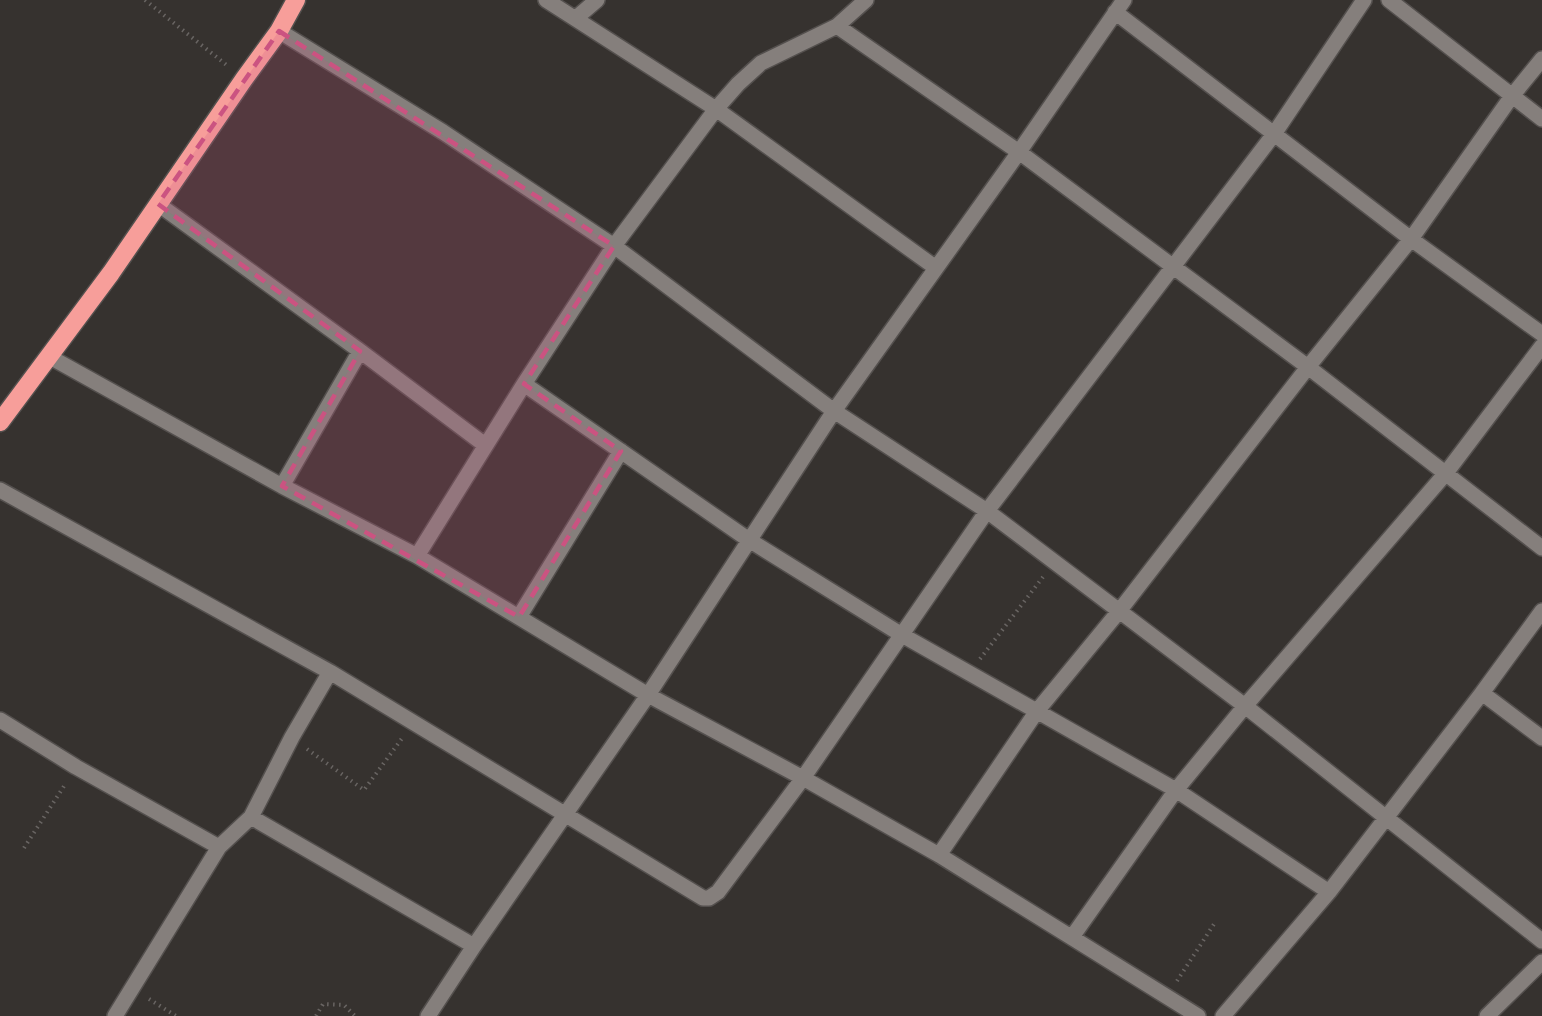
<svg xmlns="http://www.w3.org/2000/svg" width="1542" height="1016" font-family="'Archivo Narrow',sans-serif">
<rect width="100%" height="100%" fill="#36322f"/>
<g fill="none" stroke-linecap="round" stroke-linejoin="round">
<g stroke="#54504e" stroke-width="18">
<path id="minor" d="M546,0L716,109L936,268
M1389,0L1542,119
M1115,12L1411,239L1542,334
M576,18L597,0
M837,26L1019,152L1308,367L1542,548
M279,31L443,132L614,246L834,411L987,511L1245,706L1542,941
M158,204L360,351L485,445
M50,357L282,486L417,556L648,695L803,778L939,855L1198,1016
M524,384L749,540L902,635L1176,790L1329,892
M282,486L360,351
M0,490L330,672L703,898H709L718,892L803,778L987,511L1274,134L1364,0
M417,556L524,384L614,246L716,109L738,84L761,63L837,26L866,0
M519,617L621,451
M1482,693L1542,738
M0,720L76,767L219,847
M251,817L474,946
M939,855L1037,711L1120,610L1308,367L1411,239L1512,96L1542,59
M1072,937L1176,790L1245,706L1446,473L1542,346
M115,1016L219,847L251,817L292,737L330,672
M428,1016L474,946L648,695L834,411L1019,152L1124,0
M1223,1016L1329,892L1482,693L1542,611
M1487,1016L1542,962"/>
</g>
<g stroke="#54504e" stroke-width="21">
<path id="highway" d="M0,422L111,273L244,79L279,31L296,0"/>
</g>
<path stroke="#696563" stroke-width="4" stroke-dasharray="1.5 4.5" stroke-linecap="butt" d="M145,0L229,67
M980,659L1043,577
M307,749L364,790L403,737
M24,848L66,783
M1177,981L1216,921
M149,999L176,1016
M316,1016L323,1004L344,1005L355,1016"/>
<use href="#minor" stroke="#857f7c" stroke-width="15"/>
<use href="#highway" stroke="#f79e9a" stroke-width="18"/>
</g>
<path fill="#cb5381" fill-opacity="0.2" stroke="#cb5381" stroke-width="4.5" stroke-dasharray="12 8" stroke-linejoin="round" d="M279,31L614,246L524,384L621,451L519,617L282,486L360,351L158,204Z"/>
</svg>
